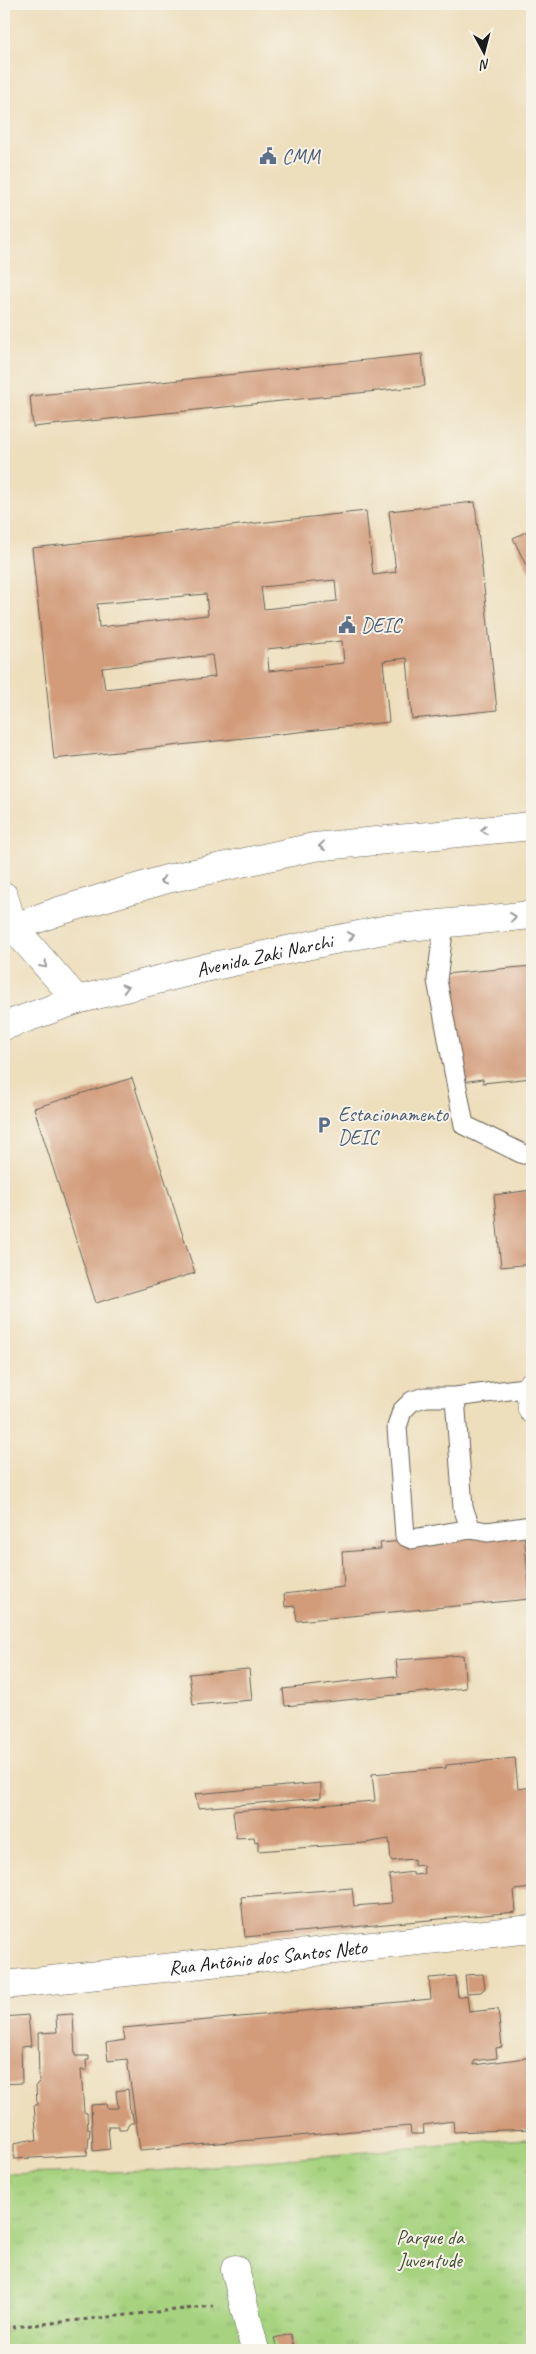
<svg xmlns="http://www.w3.org/2000/svg" width="536" height="2354" font-family="Caveat,sans-serif">
<defs>
<pattern id="park-tufts" width="24" height="20" patternUnits="userSpaceOnUse" patternTransform="scale(1.25)"><rect width="24" height="20" fill="#a7d380"/><path d="M3 7l-1-3M5 7V3M7 7l1-3M15 17l-1-3M17 17v-4M19 17l1-3" fill="none" stroke="#8fb56e"/></pattern>
</defs>
<rect width="100%" height="100%" fill="#f7f3e8"/>
<filter id="ink" filterUnits="userSpaceOnUse"><feTurbulence type="fractalNoise" baseFrequency=".02" numOctaves="2"/><feDisplacementMap in="SourceGraphic" scale="10" xChannelSelector="R" yChannelSelector="G"/><feConvolveMatrix kernelMatrix="1 2 1 2 8 2 1 2 1" color-interpolation-filters="sRGB"/></filter>
<filter id="wash" filterUnits="userSpaceOnUse"><feTurbulence type="fractalNoise" baseFrequency=".0096" numOctaves="4" result="noise"/><feDisplacementMap in="SourceGraphic" scale="20" xChannelSelector="R" yChannelSelector="G"/><feGaussianBlur stdDeviation="1.12" result="paint"/><feColorMatrix in="noise" values="0 0 0 0 0 0 0 0 0 0 0 0 0 0 0 0 0 1.4 0 .05"/><feComposite in="paint" operator="in"/></filter>
<g filter="url(#wash)">
<rect width="100%" height="100%" fill="#eddebc"/>
<path fill="url(#park-tufts)" stroke="#62784e" d="M532,2139V2350H4V2174L156,2171L487,2141Z"/>
<g id="blocks">
<path fill="#d29b7a" fill-rule="evenodd" d="M422,354L425,386L33,427L30,396Z
M475,502L497,710L412,719L407,658L383,661L389,722L54,759L32,548L366,511L373,575L396,572L389,511ZM335,580L337,601L264,609L261,587ZM206,594L208,615L99,627L97,604ZM342,641L344,663L269,671L267,649ZM212,655L215,677L105,689L102,668Z
M532,529V578L513,538Z
M532,966V1078L483,1083V1079L462,1082L445,974Z
M132,1078L195,1273L96,1303L34,1108Z
M532,1190V1264L501,1267L494,1195Z
M524,1531L530,1599L297,1621L295,1606L285,1607L284,1594L344,1587L342,1552L381,1549L380,1543Z
M463,1655L466,1688L285,1706L283,1689L394,1676V1678L398,1677L396,1660Z
M249,1669L252,1700L193,1705L189,1674Z
M515,1758L518,1789L532,1787V1888L514,1890L516,1912L245,1937L241,1897L352,1888L354,1906L392,1903L389,1875L413,1872V1875L424,1874L423,1865L414,1866V1859L391,1861L389,1839L365,1843L258,1851V1841L255,1842L254,1837L236,1838L233,1811L375,1801L372,1774L446,1768V1765Z
M321,1783V1798L198,1808L195,1794Z
M483,1974L485,1988L481,1992L467,1993L465,1975Z
M456,1976L458,1997L467,1995L469,2012L498,2009L502,2047L496,2048L497,2058L474,2061V2065L532,2057V2129L454,2132L453,2121L423,2125L424,2134H411L410,2126L140,2150L127,2059L108,2061L106,2043L125,2040L123,2028L431,1999L429,1978Z
M73,2014L75,2056H89V2060H86L87,2070H81L84,2112L87,2113L88,2129H90L87,2155L14,2159V2143L30,2140L37,2141L34,2105H37L36,2085L39,2082L38,2033L57,2032L56,2015Z
M28,2015L31,2046L21,2047L22,2083L4,2084V2017Z
M128,2089L130,2113H132L134,2123H129L126,2129H119V2126H108L110,2149L93,2151L91,2105L106,2104L107,2108H118L116,2091Z
M291,2334L295,2350H277L274,2338Z"/>
</g>
</g>
<g filter="url(#ink)">
<use href="#blocks" fill-opacity="0" stroke="#656054" stroke-width="1"/>
<g fill="none" stroke-linecap="round" stroke-linejoin="round">
<g stroke="#656054" stroke-width="21">
<path id="service" d="M444,924L437,980L464,1125L523,1154
M455,1397L463,1508L471,1529L487,1532L532,1526
M471,1529L412,1539L405,1536L397,1427L402,1411L412,1401L426,1397H455L532,1387"/>
</g>
<g stroke="#656054" stroke-width="29">
<path id="pedestrian" d="M235,2269L255,2350"/>
</g>
<g stroke="#656054" stroke-width="29">
<path id="minor" d="M530,1387L532,1409"/>
</g>
<g stroke="#656054" stroke-width="29">
<g id="tertiary">
<path id="s1" d="M4,1985L532,1929"/>
</g>
</g>
<g stroke="#656054" stroke-width="29">
<path id="secondary" d="M4,896L13,927L77,1000"/>
</g>
<g stroke="#656054" stroke-width="29">
<g id="primary">
<path d="M4,931L59,911L167,879L314,847L532,826"/>
<path id="s2" d="M4,1026L77,1000L205,968L329,941L388,929L532,915"/>
</g>
</g>
<path stroke="#656054" stroke-width="3" stroke-dasharray="4 4" stroke-linecap="butt" d="M4,2328L213,2306"/>
<use href="#service" stroke="#fff" stroke-width="19"/>
<use href="#pedestrian" stroke="#fff" stroke-width="28"/>
<use href="#minor" stroke="#fff" stroke-width="28"/>
<use href="#tertiary" stroke="#fff" stroke-width="28"/>
<use href="#secondary" stroke="#fff" stroke-width="28"/>
<use href="#primary" stroke="#fff" stroke-width="28"/>
</g>
<defs><path id="oneway-chevron" d="M-2-3.5L2.5 0L-2 3.5" fill="none" stroke-width="1.6" stroke-linecap="round" stroke-linejoin="round" transform="scale(1.25)"/></defs>
<g stroke="#999">
<use href="#oneway-chevron" transform="translate(484 830) rotate(175)"/>
<use href="#oneway-chevron" transform="translate(322 846) rotate(174)"/>
<use href="#oneway-chevron" transform="translate(163 881) rotate(165)"/>
<use href="#oneway-chevron" transform="translate(513 917) rotate(-6)"/>
<use href="#oneway-chevron" transform="translate(351 936) rotate(-11)"/>
<use href="#oneway-chevron" transform="translate(44 965) rotate(49)"/>
<use href="#oneway-chevron" transform="translate(125 988) rotate(-14)"/>
</g>
</g>
<defs>
<g id="civic-bare" transform="scale(1.35)"><path d="M-.6-6.5H3V-4.5H.6V-3L4-1V1h2V6H-6V1h2V-1L-.6-3ZM-1.2 2.5V6h2.4V2.5Z" fill="#5c6f8a" stroke="#f7f3e8" stroke-width="2.5" paint-order="stroke"/></g>
<g id="parking-bare" transform="scale(1.35)"><path d="M-3.5-5.5H1a3.5 3.5 0 0 1 0 7H-1V5.5H-3.5ZM-1-3.4V-.6H.8a1.4 1.4 0 0 0 0-2.8Z" fill="#5c6f8a" stroke="#f7f3e8" stroke-width="2.5" paint-order="stroke"/></g>
</defs>
<g fill-rule="evenodd">
<use href="#civic-bare" x="268" y="156"/>
<use href="#civic-bare" x="347" y="625"/>
<use href="#parking-bare" x="324" y="1125"/>
</g>
<g text-anchor="middle" stroke-width="4" stroke-linejoin="round" paint-order="stroke">
<g font-size="20" fill="#4e5e75" stroke="#f7f3e8" text-anchor="start">
<text x="282" y="163">CMM</text>
<text x="361" y="632">DEIC</text>
<text x="338" y="1121">Estacionamento<tspan x="338" dy="23">DEIC</tspan></text>
</g>
<g font-size="20" fill="#1c1c1c" stroke="#f7f3e8">
<text dy="7" stroke="none"><textPath href="#s2" startOffset="270">Avenida Zaki Narchi</textPath></text>
<text dy="7" stroke="none"><textPath href="#s1" startOffset="265">Rua Antônio dos Santos Neto</textPath></text>
</g>
<g font-size="20" fill="#46533a" stroke="#f7f3e8">
<text x="430" y="2244">Parque da<tspan x="430" dy="23">Juventude</tspan></text>
</g>
</g>
<rect width="536" height="2354" fill="none" stroke="#f7f3e8" stroke-width="20"/>
<g transform="translate(484 52) rotate(173)" stroke="#f7f3e8" stroke-width="4" paint-order="stroke">
<path d="M0-4L9 19L0 12L-9 19Z" fill="#1c1c1c"/>
<text y="-8" font-size="14" font-weight="bold" text-anchor="middle" fill="#1c1c1c">N</text>
</g>
</svg>
